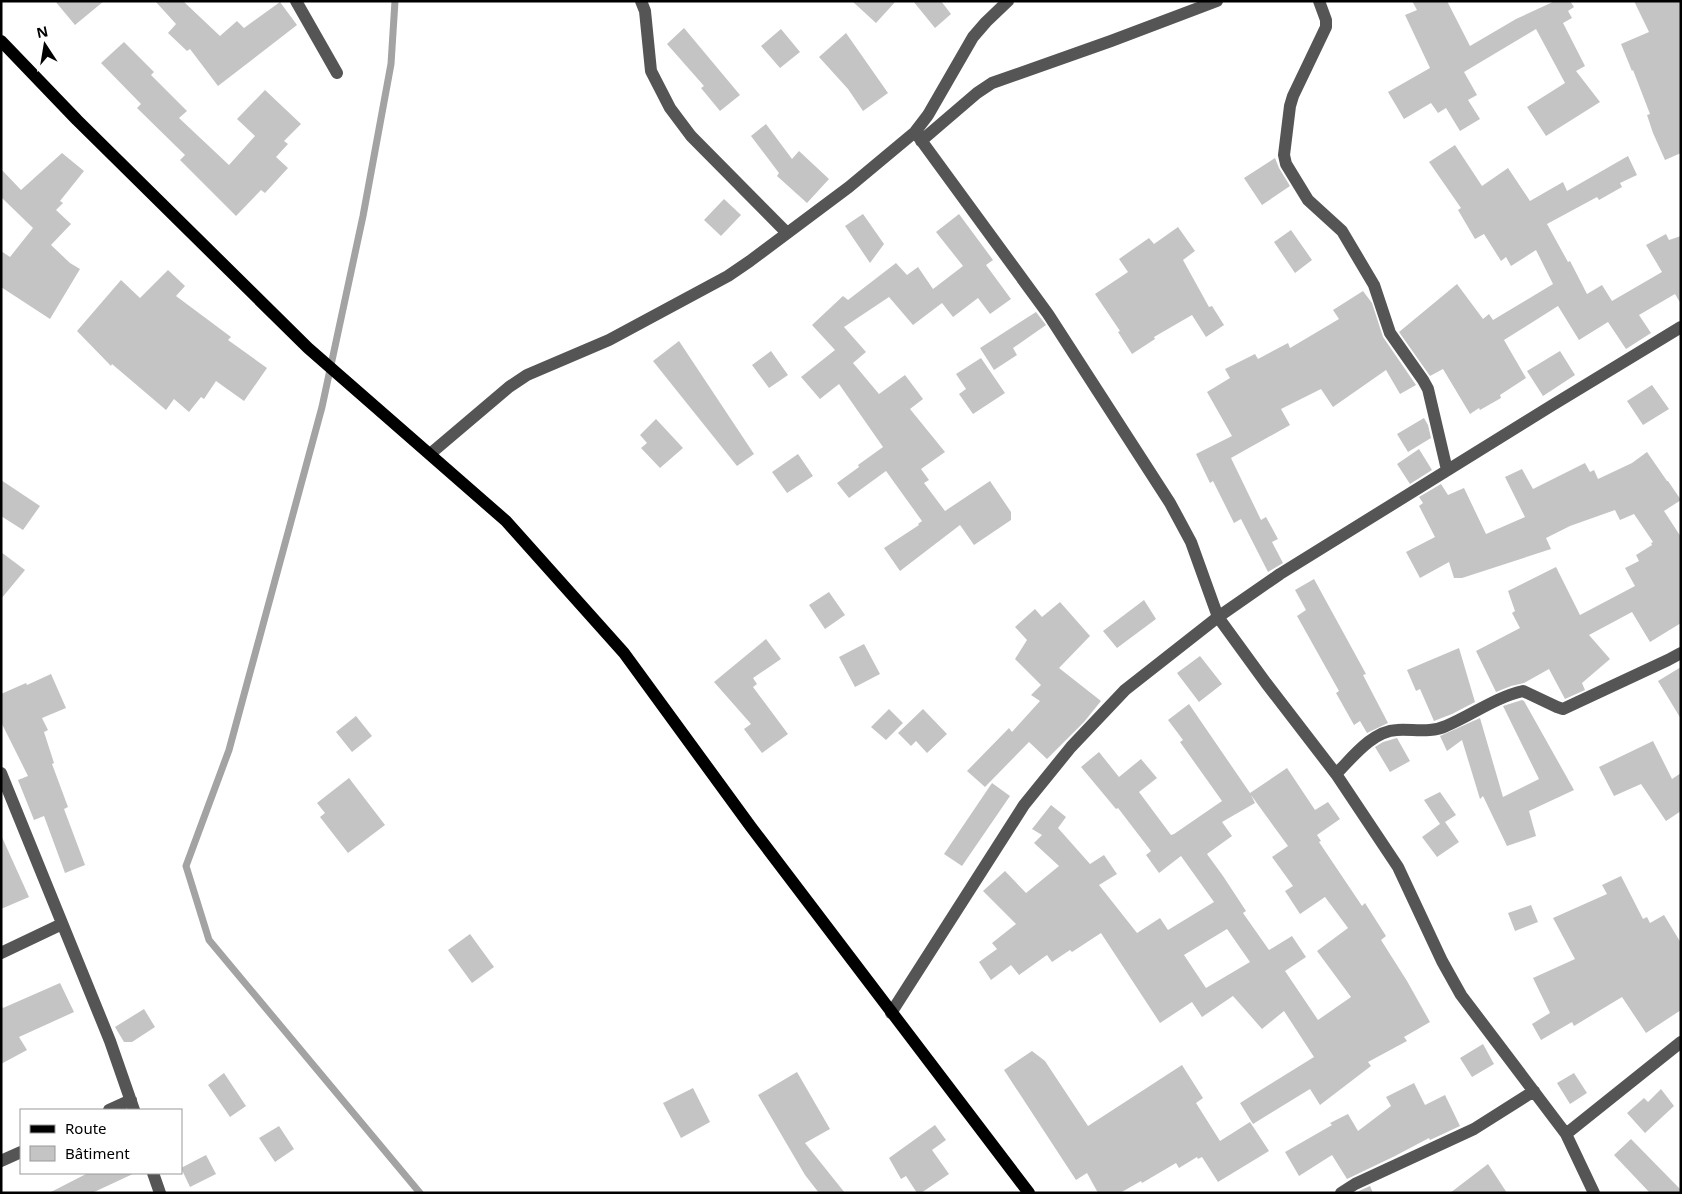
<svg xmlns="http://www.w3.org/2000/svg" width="1682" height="1194" font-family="'Noto Sans',sans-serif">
<rect width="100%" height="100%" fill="#fff"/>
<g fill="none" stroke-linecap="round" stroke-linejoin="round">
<path stroke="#a3a3a3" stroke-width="7" d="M395,1L391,64L363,216L322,407L229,750L186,866L209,940L420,1193"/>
</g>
<path fill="#c4c4c4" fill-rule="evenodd" d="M55,1H104L75,25Z
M155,1H183L220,36L237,21L244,28L280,2L297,25L218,86L190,49L187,51L168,33L176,24Z
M852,1H896L876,23Z
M913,1H941L951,14L935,28Z
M1412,1H1447L1470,46L1516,19L1555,1H1570L1574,7L1568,11L1572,18L1563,23L1585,66L1576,71L1600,102L1546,136L1527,107L1565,83L1536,29L1464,72L1477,95L1468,100L1480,119L1460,131L1446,108L1438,113L1431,103L1404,119L1388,92L1430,68L1405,15L1417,10Z
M1634,1H1681V153L1665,160L1653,133L1647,115L1650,114L1633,70L1632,71L1621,44L1649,32Z
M684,28L740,95L720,111L701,88L704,86L667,44Z
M781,29L800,52L780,68L761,46Z
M846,33L888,93L863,111L848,89L819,57Z
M124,42L154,72L151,75L187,111L179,118L229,165L255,136L237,119L265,90L301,124L284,141L288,144L276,157L288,168L265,193L261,190L236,216L180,160L185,155L137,108L141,104L101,63Z
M766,124L792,159L799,151L829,179L807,203L777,176L779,173L751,136Z
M1455,145L1482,186L1508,168L1530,201L1563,182L1567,191L1628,156L1637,175L1620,183L1622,187L1599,200L1597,197L1547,224L1568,262L1570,261L1587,294L1602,285L1612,301L1662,272L1646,245L1666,234L1669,240L1681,236V304L1675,294L1639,315L1651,333L1626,349L1608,322L1579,340L1558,306L1504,340L1526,378L1500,395L1501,398L1480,410L1479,408L1470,414L1443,369L1430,376L1399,332L1457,284L1483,319L1489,314L1493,320L1553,284L1536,250L1511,266L1506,257L1501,261L1484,234L1475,239L1458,210L1461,208L1429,162Z
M62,153L84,171L60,201L63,203L56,210L71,224L51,245L70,263L80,269L50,319L1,287V251L10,257L33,228L1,197V169L21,190Z
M1275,158L1279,168L1290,186L1262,205L1244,178Z
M724,199L741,215L721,236L704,220Z
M863,214L884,244L870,263L845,226Z
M959,214L993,260L986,265L1011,299L990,314L978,298L953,317L942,303L913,325L889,297L844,327L866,352L853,363L879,394L905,375L923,399L910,409L945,452L921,469L929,480L924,483L945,511L990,481L1011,512V520L974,545L960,525L900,571L884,548L919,525L918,524L922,521L886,471L849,498L837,483L859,467L858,465L883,447L839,384L820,399L801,377L835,350L812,325L843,296L848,300L896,263L907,275L918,267L933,289L963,266L936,232Z
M1178,227L1195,251L1183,260L1209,307L1212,306L1224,325L1206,337L1192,315L1154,337L1155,339L1132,354L1118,332L1120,331L1095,294L1128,272L1119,259L1149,238L1154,244Z
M1291,230L1312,260L1295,273L1274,242Z
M168,270L185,286L176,296L231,337L228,340L267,368L244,401L216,381L204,399L201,397L189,412L174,399L166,410L112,364L111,366L77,331L121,280L140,298Z
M1363,291L1372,303L1383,337L1416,385L1400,394L1386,370L1333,407L1321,389L1281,409L1290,425L1231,458L1261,520L1266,517L1278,539L1272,542L1283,563L1268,572L1241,519L1234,523L1213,481L1210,483L1196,454L1232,436L1207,392L1230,378L1225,369L1255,354L1258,359L1288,343L1290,348L1339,319L1333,310Z
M1036,312L1046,325L1013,348L1017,355L994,370L980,348Z
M679,341L754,454L737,466L653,361Z
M771,351L788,375L769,388L752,365Z
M1560,351L1575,375L1543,396L1527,371Z
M981,358L1005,393L973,414L959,394L966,389L956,374Z
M1652,385L1669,409L1643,425L1627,401Z
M1424,418L1428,425L1431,438L1408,452L1397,434Z
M656,419L683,448L660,468L641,448L647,443L640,435Z
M1419,449L1432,470L1410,484L1397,464Z
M1647,452L1667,481H1668L1681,500L1664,511L1681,537V623L1650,642L1632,612L1589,635L1610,659L1582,683L1585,690L1565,699L1549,669L1524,683L1511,686L1496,692L1476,651L1520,628L1512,613L1515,611L1508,591L1556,567L1580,615L1635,586L1625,568L1639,561L1636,555L1652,545L1651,543L1653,542L1634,514L1620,520L1615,510L1570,526L1546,538L1551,549L1462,578H1454L1449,562L1420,578L1406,552L1435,537L1419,506L1423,503L1419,497L1441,484L1448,495L1464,488L1486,534L1525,517L1505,477L1522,469L1533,489L1585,463L1590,472L1594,470L1598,479L1632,463Z
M798,454L813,476L787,493L772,472Z
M1,480L40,506L23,530L1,516Z
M1,552L25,570L1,599Z
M1314,579L1366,674L1363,675L1388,723L1367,733L1360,721L1354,725L1336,693L1339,691L1297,616L1306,610L1295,590Z
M829,592L845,615L825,629L809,605Z
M1144,600L1156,619L1117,648L1103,631Z
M1060,602L1090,636L1059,668L1101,701L1084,722L1047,759L1029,742L985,787L967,771L1009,728L1012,732L1040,701L1031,695L1041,685L1015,659L1027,640L1015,627L1035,609L1042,617Z
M766,639L781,659L753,678L757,684L753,687L788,734L762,753L744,729L751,724L714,682Z
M864,644L880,674L855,687L839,657Z
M1459,648L1475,702L1452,714L1434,721L1420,689L1416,691L1407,670Z
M1200,656L1222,684L1199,702L1177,673Z
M1681,667V719L1658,681Z
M51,674L66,708L42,718L48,730L44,732L54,763L52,764L68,807L64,809L85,865L65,873L44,816L34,820L18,780L28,776L1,722V694L26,683L27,685Z
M1522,700L1524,701L1574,790L1529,811L1536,836L1507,846L1483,796L1480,799L1462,740L1447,751L1440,736L1480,718L1503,797L1539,779L1503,706Z
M1189,704L1250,793L1287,768L1315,810L1328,802L1340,819L1317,835L1321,841L1319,842L1362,906L1365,903L1386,936L1381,940L1407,981L1430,1022L1404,1037L1407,1041L1368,1062L1371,1066L1320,1105L1310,1089L1253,1124L1240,1103L1314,1057L1284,1011L1262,1029L1233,996L1202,1017L1192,1002L1160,1023L1101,933L1072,952L1070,950L1052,962L1047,955L1019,975L1011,965L991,980L979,962L997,949L992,943L1016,924L983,891L1005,871L1026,893L1059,866L1034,843L1042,835L1032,829L1051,805L1066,817L1058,828L1090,864L1104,855L1117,874L1099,885L1137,933L1160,918L1168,930L1214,902L1181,856L1159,873L1146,855L1151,851L1118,808L1116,809L1081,767L1099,752L1119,777L1141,759L1157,778L1139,792L1171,835L1174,834L1222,801L1180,742L1183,740L1168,720ZM1251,795L1288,846L1272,857L1293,886L1285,891L1300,914L1325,897L1348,928L1317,951L1351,997L1318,1020L1285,971L1306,957L1292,936L1269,950L1243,913L1246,911L1223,876L1207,854L1232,836L1222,822L1255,803ZM1227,929L1250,962L1206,988L1184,955Z
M889,709L903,723L886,740L871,727Z
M923,709L947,734L927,753L916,741L911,746L898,733Z
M356,716L372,736L352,752L336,732Z
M1397,738L1410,761L1390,772L1375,747L1383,742Z
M1653,741L1672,779L1681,773V811L1666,821L1641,784L1614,796L1599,767Z
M349,778L385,825L348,853L320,817L325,813L317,803Z
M992,783L1010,796L962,866L944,854Z
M1440,792L1456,815L1445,822L1459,842L1437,857L1422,837L1440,824L1424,800Z
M1,835L29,897L1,909Z
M1621,876L1643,919L1647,917L1650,923L1664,915L1681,943V1010L1646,1033L1622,997L1574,1026L1572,1022L1541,1040L1532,1024L1550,1013L1533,978L1575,959L1553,918L1607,894L1602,885Z
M1531,905L1538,922L1515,931L1508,913Z
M470,934L494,967L472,983L448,950Z
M60,983L74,1012L19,1037L27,1050L1,1064V1005L3,1008Z
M144,1009L155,1027L132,1042H124L115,1027Z
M1483,1044L1494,1064L1472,1077L1460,1058Z
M1032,1051L1045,1061L1088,1126L1182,1065L1203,1098L1196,1103L1220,1141L1250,1122L1269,1151L1218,1182L1202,1157L1198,1159L1197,1157L1179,1168L1176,1163L1142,1183L1141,1181L1120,1193H1098L1087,1173L1076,1180L1004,1070Z
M797,1072L830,1129L805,1143L845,1193H819L805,1175L758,1095Z
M224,1073L246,1106L230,1117L208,1085Z
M1574,1073L1587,1093L1570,1104L1557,1083Z
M1414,1083L1425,1105L1445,1095L1460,1126L1430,1140L1429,1138L1395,1156L1347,1179L1332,1155L1299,1176L1285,1152L1332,1125L1330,1123L1348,1114L1358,1131L1391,1106L1386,1097Z
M693,1088L710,1122L681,1138L663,1103Z
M1661,1089L1674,1106L1645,1133L1627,1113L1644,1098L1648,1102Z
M935,1125L946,1140L932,1150L949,1174L921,1193H917L906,1176L901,1179L889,1158Z
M279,1126L294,1149L275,1162L259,1138Z
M1631,1139L1681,1190V1193H1650L1614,1155Z
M206,1155L216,1174L190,1187L181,1168Z
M1488,1164L1507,1193H1450Z
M88,1173H135L92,1193H49Z
M1370,1186L1373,1193H1356L1359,1191Z"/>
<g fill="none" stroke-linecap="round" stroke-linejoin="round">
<path stroke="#555" stroke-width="12" d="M296,1L337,73
M641,1L645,11L651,71L670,108L691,136L787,233
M1319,1L1326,20V27L1293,96L1290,106L1284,155L1286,164L1308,200L1342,231L1374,285L1390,333L1423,380L1428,389L1447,470
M915,132L1048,314L1170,503L1191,542L1218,617L1266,683L1336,774L1398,867L1442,961L1461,995L1566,1134L1594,1193
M921,141L977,93L992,83L1111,41L1217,1
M430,454L509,387L527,375L609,340L728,276L750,261L849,187L915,132L928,115L973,37L986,22L1008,1
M1,773L110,1041L134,1110
M1336,774C1352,758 1372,731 1397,730C1413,729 1431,733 1446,726C1472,715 1496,697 1523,691L1557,707L1563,709L1668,660L1681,653
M1,953L62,924
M891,1013L1024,805L1071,747L1125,690L1218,617L1280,574L1551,406L1681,327
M109,1110L131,1100
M1566,1134L1681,1042
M1,1161L21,1152
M153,1173L160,1193
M1341,1193L1355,1184L1474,1129L1534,1091"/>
<path stroke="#000" stroke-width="12" d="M1,41L77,120L308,348L506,521L624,653L751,827L1029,1193"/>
</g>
<rect width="1682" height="1194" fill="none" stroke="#000000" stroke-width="5"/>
<rect x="20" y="1109" width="162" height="65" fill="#ffffff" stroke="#999999"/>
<rect x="30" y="1125" width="25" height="8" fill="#000000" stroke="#999999"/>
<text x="65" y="1134" font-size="15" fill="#000000">Route</text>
<rect x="30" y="1146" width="25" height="15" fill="#c4c4c4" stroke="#999999"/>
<text x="65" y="1159" font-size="15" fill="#000000">Bâtiment</text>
<g transform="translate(45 45) rotate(348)" stroke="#ffffff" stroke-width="4" paint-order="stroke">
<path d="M0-4L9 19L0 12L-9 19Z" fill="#000000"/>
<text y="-8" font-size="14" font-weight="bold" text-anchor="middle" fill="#000000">N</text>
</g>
</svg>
